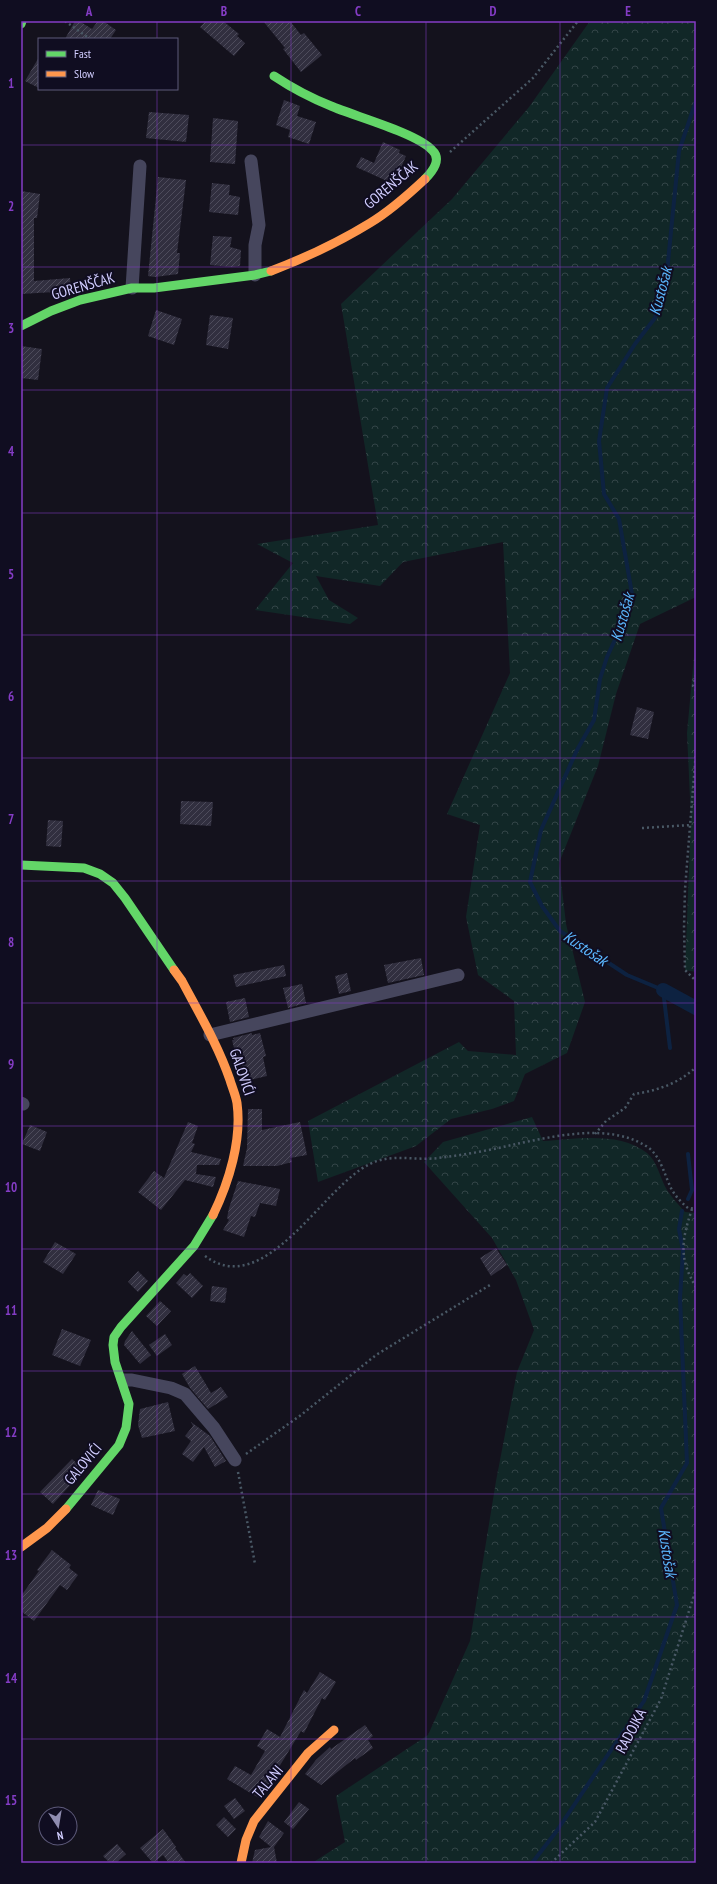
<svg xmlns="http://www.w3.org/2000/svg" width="717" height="1884" font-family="'PT Sans Narrow',sans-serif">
<defs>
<pattern id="forest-crowns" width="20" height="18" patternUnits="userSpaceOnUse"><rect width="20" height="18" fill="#112727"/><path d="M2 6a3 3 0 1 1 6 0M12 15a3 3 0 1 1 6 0" fill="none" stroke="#334547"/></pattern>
<pattern id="building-hatch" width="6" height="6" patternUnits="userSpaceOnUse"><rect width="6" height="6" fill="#312f3f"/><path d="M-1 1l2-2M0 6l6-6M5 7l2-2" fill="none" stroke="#4e4c5c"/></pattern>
</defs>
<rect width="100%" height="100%" fill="#14121d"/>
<path fill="url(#forest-crowns)" d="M590,21H696V597L640,624L616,694L598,766L559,863L566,924L585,1002L567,1053L525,1074L514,1101L492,1109L451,1119L416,1146L318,1182L308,1121L459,1042L468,1051L516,1055L514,1001L478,975L466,917L480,825L447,814L510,673L503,542L403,562L380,586L316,576L329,600L358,618L350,624L255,610L293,563L257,544L378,525L341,304L452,199L529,107Z
M696,635V972L685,970L691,819L687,733Z
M532,1117L543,1141C574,1139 620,1131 647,1153C658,1162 660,1179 667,1190C672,1198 679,1205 685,1212L696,1213V1863H312L345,1842L336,1796L428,1735L470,1641L496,1481L517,1372L534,1330L516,1280L492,1238L424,1162L443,1142Z"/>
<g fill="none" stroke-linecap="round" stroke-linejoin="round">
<path stroke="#0d2241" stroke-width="4" d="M670,1048L663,990L627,975L560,931L542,906L530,882L541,830L577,750L594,720L600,679L607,657L621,627L632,594L619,519L604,494L599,441L607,388L635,344L655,318L667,272L679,151L696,101
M688,1199L692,1190L688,1154
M532,1863L556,1832L644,1701L677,1605L661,1508L687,1463L680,1298L683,1251L679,1229L682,1211"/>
<path stroke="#0d2241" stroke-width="14" d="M663,990L696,1008"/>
</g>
<path fill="url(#building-hatch)" d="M75,21H79L92,29L98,21H103L116,30L110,39H65Z
M206,21H223L239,34L237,36L245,43L234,56L200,27Z
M263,21H290L301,35L304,33L322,55L301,72L283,49L285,48Z
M39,57V88L25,81Z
M284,100L300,106L297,116L316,122L309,144L288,137L290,130L276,125Z
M149,112L189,115L186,142L146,138Z
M213,118L238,121L235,164L210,162Z
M383,142L400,150L399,153L406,156L397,177L390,174L387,181L356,167L361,157L374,163Z
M158,177L186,180L177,253H180L178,274L155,277L148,276Z
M212,183L230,185L229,195L240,197L238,215L209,212Z
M21,191L40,194L37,218H34V281L70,278L71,291L21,294Z
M213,236L232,237L230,247L241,250L240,266L232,267L210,265Z
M156,310L182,319L174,345L148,336Z
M210,315L233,318L228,349L206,345Z
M21,346L42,349L38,380L21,378Z
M637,707L654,712L648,739L630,735Z
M181,801L213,802L211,826L180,824Z
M48,820L63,821L61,847L46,846Z
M421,958L424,975L388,983L384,965Z
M284,965L286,976L236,987L233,975Z
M347,973L351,991L339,994L335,976Z
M302,984L306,1003L288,1008L283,988Z
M245,998L249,1017L230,1022L226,1002Z
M252,1033V1035L260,1033L266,1056L263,1057L267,1076L245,1081L241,1063L238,1064L232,1040H234L233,1038Z
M248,1109H262V1130L300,1122L307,1155L290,1158L292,1162L277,1166H243L247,1148Z
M188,1122L198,1126L192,1143L195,1144L191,1152L221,1159L219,1165H197L196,1174L216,1177L213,1187L185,1180L161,1210L138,1192L154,1171L164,1178Z
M30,1125L47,1132L40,1151L22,1144Z
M238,1181L280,1189L276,1206L260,1203L255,1217L251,1216L244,1237L223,1230L229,1220L227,1218L229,1208Z
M55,1242L76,1254L63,1274L43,1262Z
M496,1248L507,1265L491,1276L480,1258Z
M138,1271L148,1281L138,1292L128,1282Z
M190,1273L203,1286L192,1298L176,1283L184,1274L187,1276Z
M212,1286L227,1288L225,1303L210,1301Z
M160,1301L171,1311L157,1326L146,1316Z
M62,1329L91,1340L80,1366L52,1355Z
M132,1331L151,1355L140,1364L124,1345L125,1341Z
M165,1334L172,1345L157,1356L149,1345Z
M195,1366L211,1393L221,1387L228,1397L208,1409L190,1388L182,1374Z
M168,1402L175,1431L142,1438L138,1425L140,1409Z
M191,1422L210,1436L226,1461L215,1467L204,1447L193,1462L182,1454L191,1441L185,1436L193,1426Z
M72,1459L84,1470L53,1504L40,1492Z
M98,1490L120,1499L113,1515L91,1505Z
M52,1550L71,1565L69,1568L78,1575L67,1590L60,1585L34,1621L21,1611V1596L39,1571L37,1570Z
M320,1672L336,1682L325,1700L322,1698L304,1733L301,1731L279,1767L282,1768L268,1785H267L259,1798L227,1779L235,1766L251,1775L265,1751L257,1746L267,1729L280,1737L304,1690L307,1693Z
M365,1725L373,1736L368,1740L373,1748L356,1760L355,1758L321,1785L305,1774L316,1760L330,1747L331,1749Z
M235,1798L245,1811L234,1819L224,1806Z
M299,1802L309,1809L293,1829L284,1822Z
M224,1817L236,1829L228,1837L216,1825Z
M268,1821L284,1833L274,1847L277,1863H252L255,1850L271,1847L259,1837Z
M163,1829L176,1847L175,1848L186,1863H169L163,1855L153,1863L140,1848Z
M117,1844L126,1854L116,1863H110L103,1856Z"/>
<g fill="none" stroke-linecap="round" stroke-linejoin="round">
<path stroke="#495865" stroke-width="2.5" stroke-dasharray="2 3" stroke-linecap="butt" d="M65,21L90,39
M450,152L533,78L578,21
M696,675L693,686L696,691
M696,751L685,889L684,928L685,970L696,981
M642,828L691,825
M595,1134L606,1121L625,1108L634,1094C656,1091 680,1083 696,1067
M692,1209C682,1239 678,1258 696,1287
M205,1256C265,1301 323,1186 370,1164C391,1153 416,1161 438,1158C464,1155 491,1150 516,1144C555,1136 609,1123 646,1146C661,1155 664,1175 672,1190C676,1197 682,1203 688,1208L696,1209
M246,1454L301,1415L376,1355L490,1285
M238,1472L255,1564
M551,1863L595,1822L661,1699L696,1589"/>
<path stroke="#46465d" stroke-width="13" d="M251,161L259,225L255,245V275
M132,288L140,166
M210,1035L458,975
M21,1103L23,1104
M123,1380H132L171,1388L185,1394L214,1428L235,1460"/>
<path stroke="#63d668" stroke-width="9" d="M21,24L22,21
M274,76C292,88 311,98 331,106C354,116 417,133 432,150C442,159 433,171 425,179
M21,326L51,311L80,300L132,288H154L255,275L271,271
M21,865L84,868L100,874L113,883L125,898L174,970
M66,1509L119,1445L126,1428L129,1404L115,1362L113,1345L114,1337L121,1327L194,1246L213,1215"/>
<path stroke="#ff974d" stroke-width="9" d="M271,271C305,258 339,242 370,223C390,211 409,194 425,179
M174,970L182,981C199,1013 218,1045 230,1080C232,1087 236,1096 237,1103C242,1140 229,1182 213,1215
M21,1547L47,1528L66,1509
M241,1863L246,1840L254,1821L308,1753L334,1730"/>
</g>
<path fill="none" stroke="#843cc5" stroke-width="1" stroke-opacity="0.55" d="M157,21V39M291,21V1863M426,21V1863M560,21V1863M157,89V1863M21,145H696M21,267H696M21,390H696M21,513H696M21,635H696M21,758H696M21,881H696M21,1003H696M21,1126H696M21,1249H696M21,1371H696M21,1494H696M21,1617H696M21,1739H696"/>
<g text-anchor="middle" stroke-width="4" stroke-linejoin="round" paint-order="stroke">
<g font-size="15" fill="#d1cdff" stroke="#100d21">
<text transform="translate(391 185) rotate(-40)" y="5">GORENŠČAK</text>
<text transform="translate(83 286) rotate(-16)" y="5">GORENŠČAK</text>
<text transform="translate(242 1072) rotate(71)" y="5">GALOVIĆI</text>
<text transform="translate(83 1464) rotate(-50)" y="5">GALOVIĆI</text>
<text transform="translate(631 1731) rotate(-62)" y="5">RADOJKA</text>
<text transform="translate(268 1782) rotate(-50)" y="5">TALANI</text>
</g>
<g font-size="16" font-style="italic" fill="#5bb7fe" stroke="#100d21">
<text transform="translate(660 291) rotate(-75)" y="6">Kustošak</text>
<text transform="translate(622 617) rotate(-74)" y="6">Kustošak</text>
<text transform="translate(586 948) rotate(34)" y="6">Kustošak</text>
<text transform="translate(668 1553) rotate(81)" y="6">Kustošak</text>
</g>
</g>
<rect width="717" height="1884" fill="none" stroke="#100d21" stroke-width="44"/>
<rect x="38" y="38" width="140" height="52" fill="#100d21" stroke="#5d5a7a"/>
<rect x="46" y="51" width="20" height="6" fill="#63d668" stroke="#5d5a7a"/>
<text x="74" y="58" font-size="12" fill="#d1cdff">Fast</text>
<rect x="46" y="71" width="20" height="6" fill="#ff974d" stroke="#5d5a7a"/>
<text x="74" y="78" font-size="12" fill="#d1cdff">Slow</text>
<g transform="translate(58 1826) rotate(168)"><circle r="19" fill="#100d21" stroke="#5d5a7a"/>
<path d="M0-3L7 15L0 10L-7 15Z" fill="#8f8cb0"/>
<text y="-6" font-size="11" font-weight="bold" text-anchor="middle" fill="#d1cdff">N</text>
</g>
<rect x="22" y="22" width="673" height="1840" fill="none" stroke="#843cc5" stroke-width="1.5"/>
<g font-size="13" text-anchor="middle" font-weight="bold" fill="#843cc5">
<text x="89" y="16">A</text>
<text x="224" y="16">B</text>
<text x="358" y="16">C</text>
<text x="493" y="16">D</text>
<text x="628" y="16">E</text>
<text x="11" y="88">1</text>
<text x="11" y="211">2</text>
<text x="11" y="333">3</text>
<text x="11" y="456">4</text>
<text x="11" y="579">5</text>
<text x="11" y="701">6</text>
<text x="11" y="824">7</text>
<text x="11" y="947">8</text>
<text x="11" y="1069">9</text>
<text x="11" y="1192">10</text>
<text x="11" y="1315">11</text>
<text x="11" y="1437">12</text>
<text x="11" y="1560">13</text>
<text x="11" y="1683">14</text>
<text x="11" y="1805">15</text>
</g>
</svg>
